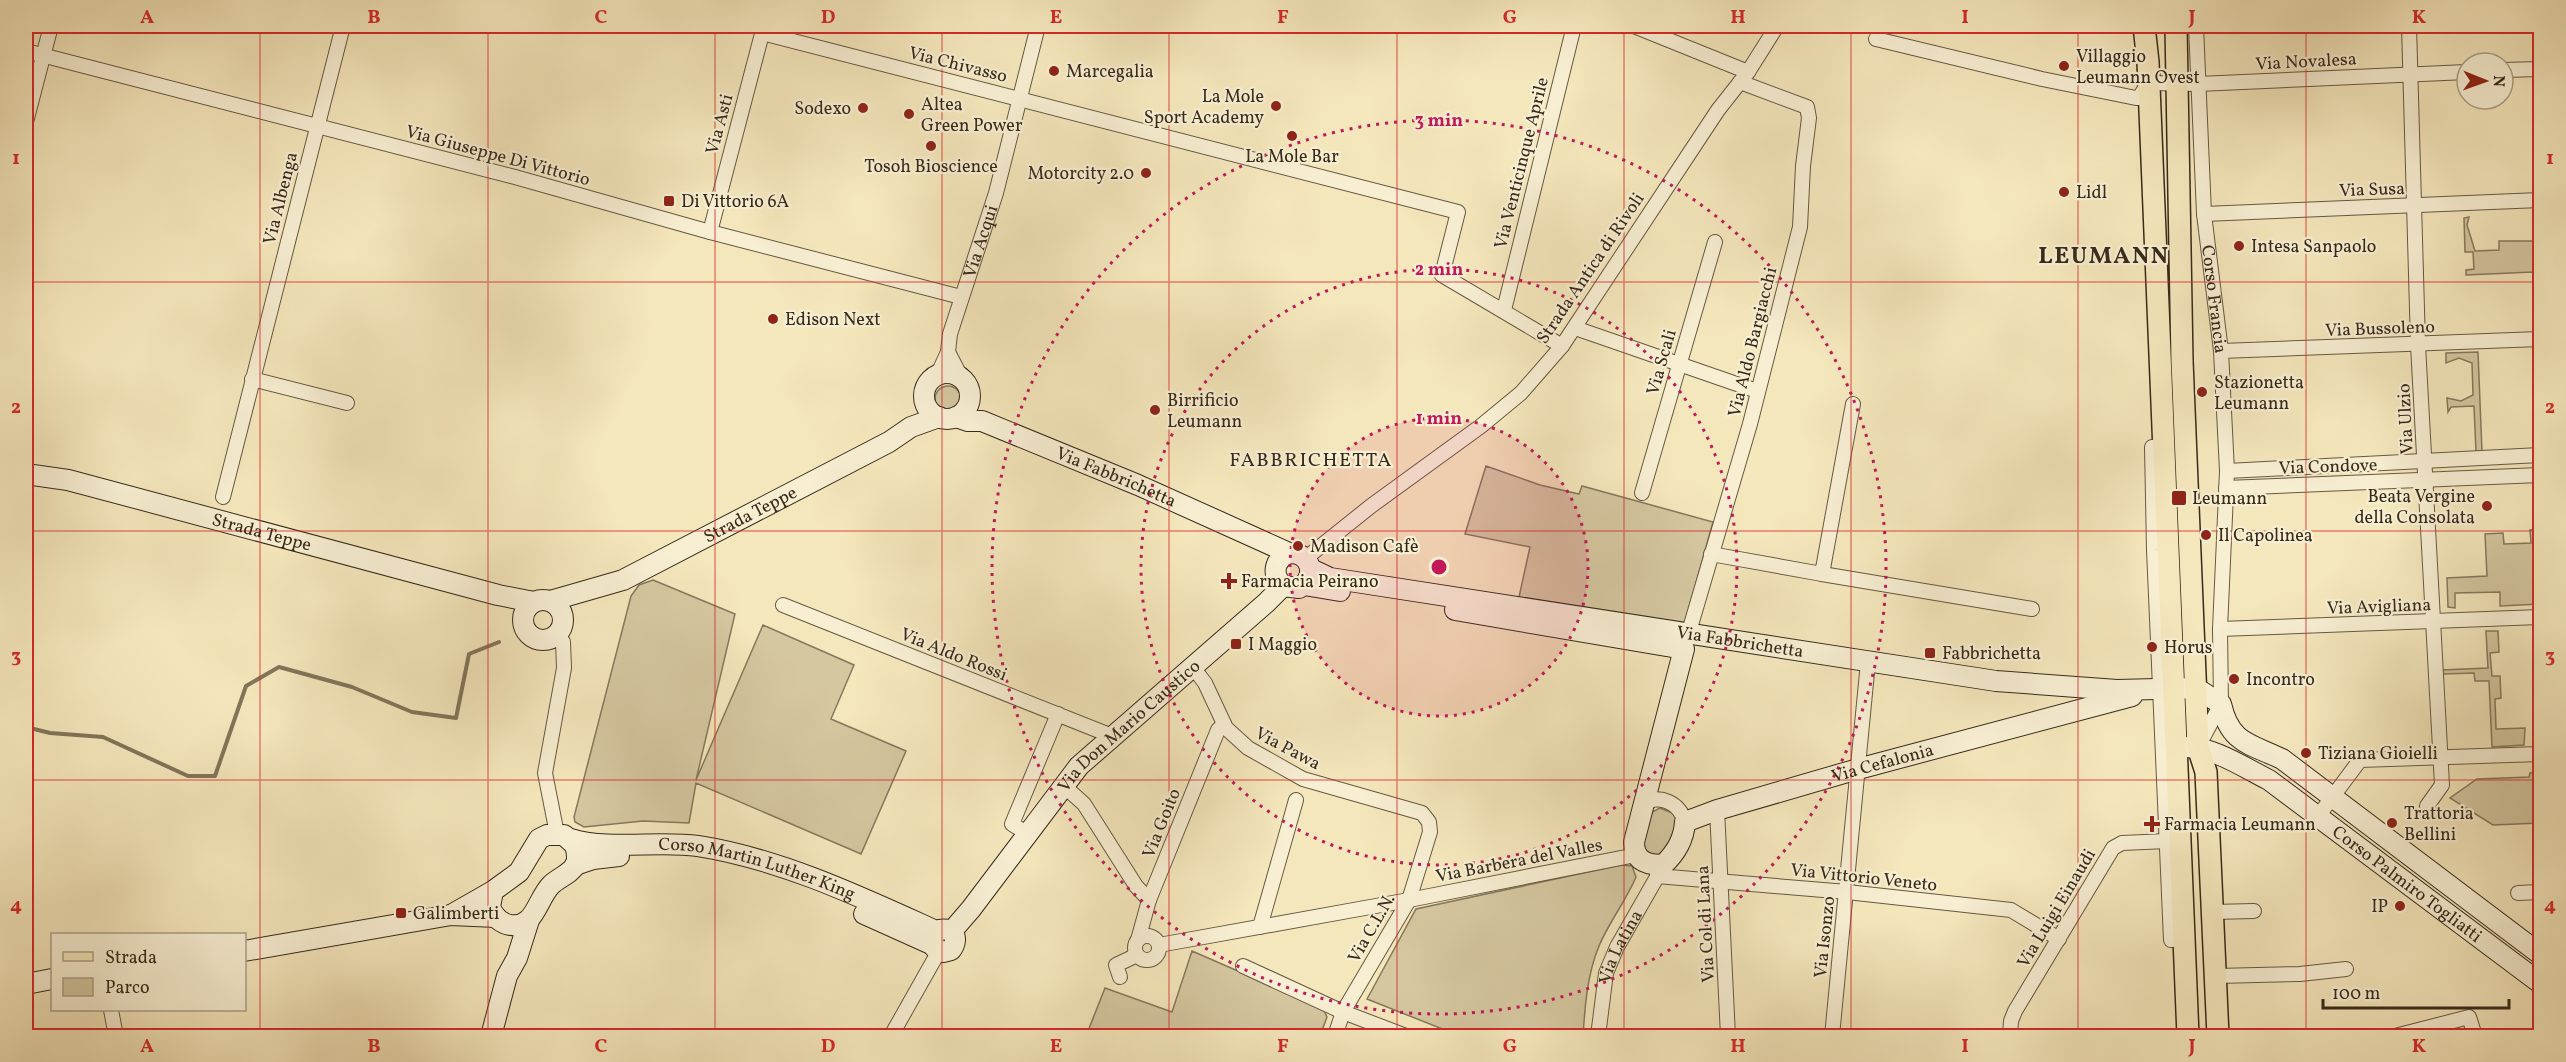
<svg xmlns="http://www.w3.org/2000/svg" width="2566" height="1062" font-family="Vollkorn,serif">
<rect width="100%" height="100%" fill="#f5e7bc"/>
<filter id="stains"><feTurbulence type="fractalNoise" baseFrequency=".00333" numOctaves="4"/><feColorMatrix values="0 0 0 0 .2 0 0 0 0 .09 0 0 0 0 .02 0 0 0 .5 -.17"/></filter>
<radialGradient id="worn" r=".72"><stop offset=".6" stop-color="#630" stop-opacity="0"/><stop offset="1" stop-color="#630" stop-opacity=".3"/></radialGradient>
<path fill="#d5c7a0" stroke="#86785d" stroke-width="1.5" d="M2469,217L2467,225L2475,251L2499,250V241H2533L2535,272H2540V294H2534L2533,272L2466,275V270L2474,269L2473,252H2465L2464,218Z
M2478,352L2482,452H2476L2474,406L2451,407L2448,412L2447,398L2461,401L2473,395L2472,363L2459,358L2446,363V353Z
M935 399a13 13 0 1 1 26 0a13 13 0 1 1-26 0Z
M1486,466L1540,485L1579,494L1582,486L1713,522L1684,626L1519,597L1530,547L1465,534Z
M2540,488V604L2500,606V592L2455,593V608L2448,607L2447,578L2487,576L2485,534L2503,533L2504,544L2531,543L2530,530L2538,529L2536,498Z
M653,580L735,614L696,780L763,625L854,665L831,719L906,751L861,854L696,783L689,823L643,821L584,827L575,822L574,817L631,596L639,585Z
M2486,631H2498L2499,652L2490,653L2492,676H2500L2501,698L2495,699L2496,729L2525,728L2524,745L2492,747L2489,681H2475L2474,673L2443,674L2442,670L2488,668Z
M2540,772V823L2493,825L2450,798L2477,779L2529,777L2530,773Z
M1660,808L1675,814L1678,822L1668,849L1660,856H1648L1641,840L1652,812Z
M1621,865L1632,866L1636,877C1626,901 1609,922 1599,946C1587,975 1585,1006 1583,1036H1460L1367,999L1416,909Z
M1192,951L1323,1008L1327,1017L1320,1036H1086L1105,988L1172,1012Z"/>
<g fill="none" stroke-linecap="round" stroke-linejoin="round">
<path stroke="#82755a" stroke-width="4" d="M26,727L50,733L103,737L188,776H215L246,686L279,667L352,687L412,712L456,718L469,654L499,642"/>
<g stroke="#665942" stroke-width="16">
<g id="street">
<path d="M1634,26L1748,72"/>
<path id="s1" d="M2196,26L2204,214L2221,351L2227,471L2220,629L2221,704L2199,745"/>
<path d="M2409,26L2418,345L2442,785L2427,806"/>
<path d="M762,33L1458,212L1442,275L1562,346"/>
<path d="M1876,39L2042,79L2136,98H2139L2148,83L2198,84L2467,72"/>
<path d="M26,51L515,177L710,232L961,297"/>
<path d="M2503,70L2540,69"/>
<path d="M26,122L51,26"/>
<path d="M2204,214L2540,200"/>
<path d="M710,232L764,26"/>
<path d="M1504,310L1574,26"/>
<path d="M1575,328L1757,391"/>
<path d="M2221,351L2540,339"/>
<path d="M948,352L962,379"/>
<path id="s2" d="M937,376L948,352L950,334L996,193L1038,26"/>
<path d="M252,379L347,403"/>
<path d="M2164,446L2152,447L2154,550L2171,940L2184,939"/>
<path d="M2227,471L2540,455"/>
<path d="M2226,488L2540,475"/>
<path d="M1642,493L1715,242"/>
<path d="M223,497L343,26"/>
<path d="M1711,554L1822,574L1853,404"/>
<path d="M1306,558L1371,506L1481,426L1521,393L1562,346L1718,110L1748,72L1777,26"/>
<path d="M1822,574L2032,609"/>
<path d="M783,605L1112,736"/>
<path d="M2220,629L2540,617"/>
<path d="M554,638L563,642L564,668L545,773L557,834"/>
<path d="M1686,642L1750,424L1800,227L1803,166L1809,118L1807,107L1740,82"/>
<path d="M1192,666L1205,683L1226,728L1248,748L1303,779L1422,813L1429,822L1430,832L1409,900L1343,1012L1335,1036"/>
<path d="M1064,786L1084,804L1136,886L1149,900"/>
<path d="M1642,805C1660,792 1680,804 1685,822"/>
<path d="M1717,810L1728,1036"/>
<path d="M2319,815L2360,760L2540,754"/>
<path d="M1028,834L1012,824L1058,714"/>
<path d="M1657,876L1847,892L2011,910L2059,939"/>
<path d="M2518,893L2540,892"/>
<path d="M2213,912L2254,911"/>
<path d="M1260,927L1296,800"/>
<circle cx="1147" cy="948" r="12"/>
<path d="M1138,940L1149,900L1218,730L1224,724"/>
<path d="M1159,945L1409,900L1636,855"/>
<path d="M1243,966L1343,1012L1406,1036"/>
<path d="M2216,976L2300,974L2346,969"/>
<path d="M1120,977L1116,965L1137,955"/>
<path d="M111,1010L116,1036"/>
<path d="M891,1036L939,951"/>
<path id="s3" d="M1598,1036L1606,973L1617,947L1661,870"/>
<path d="M1832,1036L1868,662"/>
<path d="M2010,1036L2011,1021L2015,1011L2113,848L2122,843L2167,841"/>
<path d="M2395,1036L2469,1017L2475,1036"/>
</g>
</g>
<g stroke="#372a1a" stroke-width="22">
<g id="secondary">
<circle cx="947" cy="396" r="23"/>
<path id="s4" d="M956,417L968,421H982L1138,485L1289,553C1311,552 1318,577 1299,588L1283,586C1271,574 1274,560 1289,553"/>
<path id="s5" d="M26,474L68,480L498,595L534,602"/>
<path id="s6" d="M1311,569L1330,578L1996,681L2117,690L2196,688L2221,704C2230,743 2248,743 2282,759L2540,954"/>
<path d="M1304,585L1340,591"/>
<circle cx="543" cy="620" r="20"/>
<path id="s7" d="M550,601L623,580L889,442L911,427L939,417"/>
<path id="s8" d="M1455,610L1684,649L1634,842C1634,861 1647,865 1663,865C1675,854 1684,839 1685,822L1717,810L1858,769L2132,696"/>
<path id="s9" d="M2185,747C2214,747 2243,767 2269,780L2540,983"/>
<path id="s10" d="M571,839C612,851 655,840 698,846C781,859 861,897 936,931C951,925 961,937 951,950L943,952L935,948L932,937L936,931"/>
<path d="M575,865L593,859L619,856"/>
<path d="M864,914L933,945"/>
<path d="M451,915L493,891L519,872L539,839L547,835H564L575,845C577,852 578,858 576,864C571,874 558,878 551,885C537,899 535,929 510,925C500,923 494,917 490,907L493,891"/>
<path id="s11" d="M952,931L971,909L1079,766L1266,603L1283,586"/>
<path d="M244,951L451,915L496,917"/>
<path d="M26,984L52,979"/>
<path d="M491,1036L507,976L517,958L529,920"/>
</g>
</g>
<g stroke="#372a1a" stroke-width="24">
<path id="primary" d="M2144,26L2148,62L2188,1036
M2176,26L2182,361L2198,747L2206,772L2218,1036"/>
</g>
<use href="#street" stroke="#f8efd3" stroke-width="14"/>
<use href="#secondary" stroke="#f8efd3" stroke-width="20"/>
<use href="#primary" stroke="#f5e7bc" stroke-width="21"/>
</g>
<path fill="none" stroke="#d62828" stroke-width="1.5" stroke-opacity="0.55" d="M260,26V1036M488,26V1036M715,26V1036M942,26V1036M1169,26V1036M1397,26V1036M1624,26V1036M1851,26V1036M2078,26V1036M2306,26V1036M26,282H2540M26,531H2540M26,780H2540"/>
<circle cx="1439" cy="567" r="149" fill="#c2185b" fill-opacity=".12"/>
<g fill="none" stroke="#c2185b" stroke-width="3" stroke-dasharray="3 6">
<circle cx="1439" cy="567" r="149"/>
<circle cx="1439" cy="567" r="298"/>
<circle cx="1439" cy="567" r="447"/>
</g>
<g fill="#8f2418" stroke="#f8efd3" stroke-width="2">
<circle cx="2064" cy="66" r="6"/>
<circle cx="1054" cy="71" r="6"/>
<circle cx="1276" cy="106" r="6"/>
<circle cx="863" cy="108" r="6"/>
<circle cx="909" cy="114" r="6"/>
<circle cx="1292" cy="136" r="6"/>
<circle cx="931" cy="146" r="6"/>
<circle cx="1146" cy="173" r="6"/>
<circle cx="2064" cy="192" r="6"/>
<rect x="663" y="195" width="12" height="12" rx="3"/>
<circle cx="2239" cy="246" r="6"/>
<circle cx="773" cy="319" r="6"/>
<circle cx="2202" cy="392" r="6"/>
<circle cx="1155" cy="410" r="6"/>
<rect x="2171" y="490" width="16" height="16" rx="3"/>
<circle cx="2487" cy="506" r="6"/>
<circle cx="2206" cy="535" r="6"/>
<circle cx="1298" cy="546" r="6"/>
<path d="M1226 572h6v6h6v6h-6v6h-6v-6h-6v-6h6z"/>
<rect x="1230" y="638" width="12" height="12" rx="3"/>
<circle cx="2152" cy="647" r="6"/>
<rect x="1924" y="647" width="12" height="12" rx="3"/>
<circle cx="2234" cy="679" r="6"/>
<circle cx="2306" cy="753" r="6"/>
<circle cx="2392" cy="823" r="6"/>
<path d="M2149 815h6v6h6v6h-6v6h-6v-6h-6v-6h6z"/>
<circle cx="2400" cy="906" r="6"/>
<rect x="395" y="907" width="12" height="12" rx="3"/>
</g>
<g text-anchor="middle" stroke-width="4.5" stroke-linejoin="round" paint-order="stroke">
<g font-size="18" fill="#372a1a" stroke="#f8efd3" text-anchor="start">
<text x="2076" y="62">Villaggio<tspan x="2076" dy="21">Leumann Ovest</tspan></text>
<text x="1066" y="77">Marcegalia</text>
<text x="1264" y="102" text-anchor="end">La Mole<tspan x="1264" dy="21">Sport Academy</tspan></text>
<text x="921" y="110">Altea<tspan x="921" dy="21">Green Power</tspan></text>
<text x="851" y="114" text-anchor="end">Sodexo</text>
<text x="1292" y="162" text-anchor="middle">La Mole Bar</text>
<text x="931" y="172" text-anchor="middle">Tosoh Bioscience</text>
<text x="1134" y="179" text-anchor="end">Motorcity 2.0</text>
<text x="2076" y="198">Lidl</text>
<text x="681" y="207">Di Vittorio 6A</text>
<text x="2251" y="252">Intesa Sanpaolo</text>
<text x="785" y="325">Edison Next</text>
<text x="2214" y="388">Stazionetta<tspan x="2214" dy="21">Leumann</tspan></text>
<text x="1167" y="406">Birrificio<tspan x="1167" dy="21">Leumann</tspan></text>
<text x="2475" y="502" text-anchor="end">Beata Vergine<tspan x="2475" dy="21">della Consolata</tspan></text>
<text x="2192" y="504">Leumann</text>
<text x="2218" y="541">Il Capolinea</text>
<text x="1310" y="552">Madison Cafè</text>
<text x="1241" y="587">Farmacia Peirano</text>
<text x="1248" y="650">I Maggio</text>
<text x="2164" y="653">Horus</text>
<text x="1942" y="659">Fabbrichetta</text>
<text x="2246" y="685">Incontro</text>
<text x="2318" y="759">Tiziana Gioielli</text>
<text x="2404" y="819">Trattoria<tspan x="2404" dy="21">Bellini</tspan></text>
<text x="2164" y="830">Farmacia Leumann</text>
<text x="2388" y="912" text-anchor="end">IP</text>
<text x="413" y="919">Galimberti</text>
</g>
<g font-size="18" fill="#372a1a" stroke="#f8efd3">
<text transform="translate(2306 61) rotate(-3)" y="6">Via Novalesa</text>
<text transform="translate(958 64) rotate(14)" y="6">Via Chivasso</text>
<text transform="translate(719 124) rotate(-75)" y="6">Via Asti</text>
<text transform="translate(498 155) rotate(15)" y="6">Via Giuseppe Di Vittorio</text>
<text transform="translate(1521 163) rotate(-76)" y="6">Via Venticinque Aprile</text>
<text transform="translate(2372 189) rotate(-2)" y="6">Via Susa</text>
<text transform="translate(280 198) rotate(-76)" y="6">Via Albenga</text>
<text dy="6" stroke="none"><textPath href="#s2" startOffset="142">Via Acqui</textPath></text>
<text transform="translate(1590 268) rotate(-56)" y="6">Strada Antica di Rivoli</text>
<text dy="6" stroke="none"><textPath href="#s1" startOffset="274">Corso Francia</textPath></text>
<text transform="translate(2380 328) rotate(-2)" y="6">Via Bussoleno</text>
<text transform="translate(1752 342) rotate(-76)" y="6">Via Aldo Bargiacchi</text>
<text transform="translate(1661 362) rotate(-74)" y="6">Via Scali</text>
<text transform="translate(2405 419) rotate(-93)" y="6">Via Ulzio</text>
<text transform="translate(2328 466) rotate(-2)" y="6">Via Condove</text>
<text dy="6" stroke="none"><textPath href="#s4" startOffset="172">Via Fabbrichetta</textPath></text>
<text dy="6" stroke="none"><textPath href="#s7" startOffset="219">Strada Teppe</textPath></text>
<text dy="6" stroke="none"><textPath href="#s5" startOffset="243">Strada Teppe</textPath></text>
<text transform="translate(2379 606) rotate(-2)" y="6">Via Avigliana</text>
<text dy="6" stroke="none"><textPath href="#s6" startOffset="436">Via Fabbrichetta</textPath></text>
<text transform="translate(954 654) rotate(22)" y="6">Via Aldo Rossi</text>
<text dy="6" stroke="none"><textPath href="#s11" startOffset="272">Via Don Mario Caustico</textPath></text>
<text transform="translate(1288 748) rotate(28)" y="6">Via Pawa</text>
<text dy="6" stroke="none"><textPath href="#s8" startOffset="730">Via Cefalonia</textPath></text>
<text transform="translate(1161 823) rotate(-68)" y="6">Via Goito</text>
<text transform="translate(1519 860) rotate(-11)" y="6">Via Barbera del Valles</text>
<text dy="6" stroke="none"><textPath href="#s10" startOffset="190">Corso Martin Luther King</textPath></text>
<text transform="translate(1864 877) rotate(6)" y="6">Via Vittorio Veneto</text>
<text dy="6" stroke="none"><textPath href="#s9" startOffset="264">Corso Palmiro Togliatti</textPath></text>
<text transform="translate(2056 908) rotate(-59)" y="6">Via Luigi Einaudi</text>
<text transform="translate(1705 924) rotate(-93)" y="6">Via Col di Lana</text>
<text transform="translate(1371 928) rotate(-60)" y="6">Via C.L.N.</text>
<text transform="translate(1824 937) rotate(-84)" y="6">Via Isonzo</text>
<text dy="6" stroke="none"><textPath href="#s3" startOffset="93">Via Latina</textPath></text>
</g>
<g font-size="20" letter-spacing="1.5" fill="#372a1a" stroke="#f8efd3">
<text x="1311" y="466">FABBRICHETTA</text>
</g>
<g font-size="24" font-weight="bold" letter-spacing="1.5" fill="#372a1a" stroke="#f8efd3">
<text x="2104" y="263">LEUMANN</text>
</g>
</g>
<circle cx="1439" cy="567" r="9" fill="#c2185b" stroke="#f8efd3" stroke-width="3"/>
<g font-size="18" text-anchor="middle" font-weight="bold" fill="#c2185b" stroke="#f8efd3" stroke-width="4.5" stroke-linejoin="round" paint-order="stroke">
<text x="1439" y="126">3 min</text>
<text x="1439" y="275">2 min</text>
<text x="1439" y="424">1 min</text>
</g>
<rect width="2566" height="1062" fill="none" stroke="#f5e7bc" stroke-width="66"/>
<rect x="51" y="933" width="195" height="78" fill="#f8efd3" stroke="#aba089" stroke-width="1.5"/>
<rect x="63" y="952" width="30" height="9" fill="#f5e7bc" stroke="#aba089" stroke-width="1.5"/>
<text x="105" y="963" font-size="18" fill="#372a1a">Strada</text>
<rect x="63" y="978" width="30" height="18" fill="#d5c7a0" stroke="#aba089" stroke-width="1.5"/>
<text x="105" y="993" font-size="18" fill="#372a1a">Parco</text>
<g transform="translate(2485 81) rotate(91)"><circle r="28" fill="#f8efd3" stroke="#aba089" stroke-width="1.5"/>
<path d="M0-4.5L10 22L0 15L-10 22Z" fill="#8f2418"/>
<text y="-9" font-size="16" font-weight="bold" text-anchor="middle" fill="#372a1a">N</text>
</g>
<path d="M2323 999v9h186v-9" fill="none" stroke="#372a1a" stroke-width="3"/>
<text x="2332" y="999" font-size="18" fill="#372a1a" stroke="#f8efd3" stroke-width="4.5" paint-order="stroke">100 m</text>
<rect x="33" y="33" width="2500" height="996" fill="none" stroke="#d62828" stroke-width="2"/>
<g font-size="20" text-anchor="middle" font-weight="bold" fill="#d62828">
<text x="147" y="23">A</text>
<text x="374" y="23">B</text>
<text x="601" y="23">C</text>
<text x="828" y="23">D</text>
<text x="1056" y="23">E</text>
<text x="1283" y="23">F</text>
<text x="1510" y="23">G</text>
<text x="1738" y="23">H</text>
<text x="1965" y="23">I</text>
<text x="2192" y="23">J</text>
<text x="2419" y="23">K</text>
<text x="16" y="164">1</text>
<text x="2550" y="164">1</text>
<text x="16" y="413">2</text>
<text x="2550" y="413">2</text>
<text x="16" y="662">3</text>
<text x="2550" y="662">3</text>
<text x="16" y="911">4</text>
<text x="2550" y="911">4</text>
<text x="147" y="1052">A</text>
<text x="374" y="1052">B</text>
<text x="601" y="1052">C</text>
<text x="828" y="1052">D</text>
<text x="1056" y="1052">E</text>
<text x="1283" y="1052">F</text>
<text x="1510" y="1052">G</text>
<text x="1738" y="1052">H</text>
<text x="1965" y="1052">I</text>
<text x="2192" y="1052">J</text>
<text x="2419" y="1052">K</text>
</g>
<rect width="100%" height="100%" filter="url(#stains)"/>
<rect width="100%" height="100%" fill="url(#worn)"/>
</svg>
